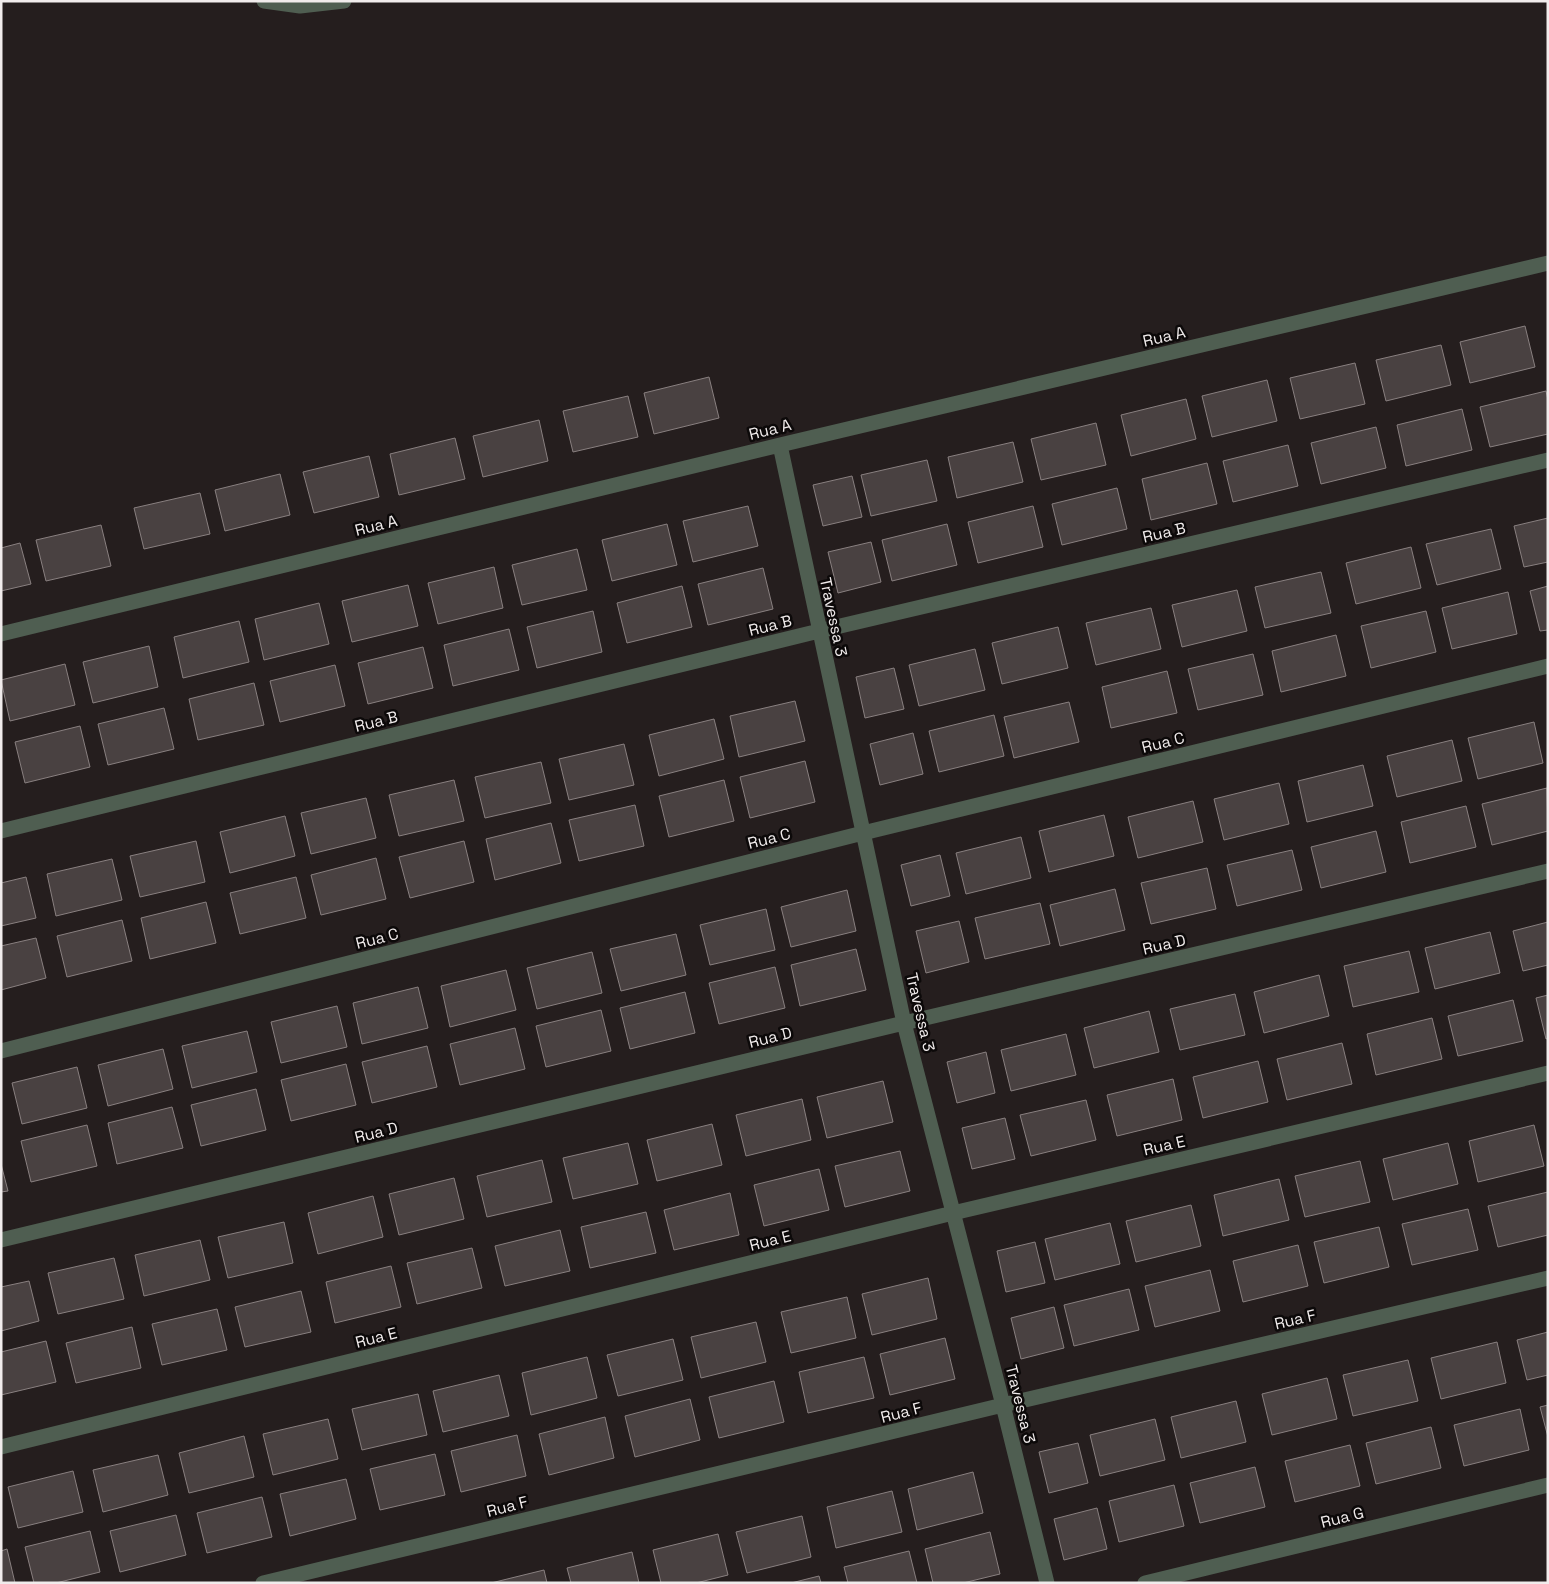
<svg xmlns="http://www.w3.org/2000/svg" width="1549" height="1584" font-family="'Space Grotesk',sans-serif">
<rect width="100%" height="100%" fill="#251e1e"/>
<path fill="#494141" stroke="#898080" d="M1525,326L1535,367L1470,383L1460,342Z
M1441,345L1451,385L1386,401L1376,360Z
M1355,363L1365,404L1300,419L1290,378Z
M709,377L719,418L654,434L644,393Z
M1267,380L1277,421L1212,437L1202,396Z
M1546,391L1548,400V434L1490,447L1480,407Z
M628,396L638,437L573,452L563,411Z
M1186,399L1196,439L1131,456L1121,415Z
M1462,409L1472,450L1406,466L1397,425Z
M539,420L548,461L483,477L473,436Z
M1096,423L1106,465L1041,480L1031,439Z
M1376,427L1386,468L1321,484L1311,443Z
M455,438L465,479L399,495L390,454Z
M1013,442L1023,482L957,498L948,457Z
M1288,445L1298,486L1233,502L1223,461Z
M369,456L379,497L314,513L303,472Z
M927,460L937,501L871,516L861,475Z
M1207,463L1217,504L1151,520L1142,479Z
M280,474L290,515L225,531L215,490Z
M852,476L862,517L823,526L813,485Z
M1117,488L1127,529L1062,545L1052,504Z
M200,493L210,534L144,549L134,508Z
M748,506L758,546L693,562L683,521Z
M1033,506L1043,547L978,563L968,522Z
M1548,518V562L1524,567L1514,526Z
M667,524L677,565L612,581L602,540Z
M947,524L957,565L892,581L882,540Z
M101,525L111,566L46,581L36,540Z
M1491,529L1501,569L1437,585L1426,544Z
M871,542L881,582L838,593L828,552Z
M20,543L31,584L1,591V548Z
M1411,547L1421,588L1356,604L1346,563Z
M577,549L587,590L522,605L512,565Z
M494,567L503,608L438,624L428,583Z
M763,568L773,609L708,625L698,584Z
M1321,572L1331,613L1265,628L1255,587Z
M408,585L418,626L352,642L342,601Z
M682,586L692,627L627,643L617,603Z
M1548,586V630L1540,631L1530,591Z
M1237,590L1247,631L1182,647L1172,605Z
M1508,592L1517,634L1452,649L1442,608Z
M319,603L329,644L264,660L255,619Z
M1151,608L1161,649L1096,665L1086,623Z
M593,611L602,652L537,668L527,627Z
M1426,611L1436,652L1371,668L1361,626Z
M239,621L249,662L183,678L174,637Z
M1058,627L1068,668L1002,684L992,643Z
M509,629L519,670L453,686L444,645Z
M1336,635L1346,676L1281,692L1272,651Z
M149,646L158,687L93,703L83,662Z
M423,647L433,688L368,704L358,663Z
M975,649L985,690L919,706L909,665Z
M1253,654L1263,695L1198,710L1188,669Z
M65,664L75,705L10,721L1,680Z
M335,665L345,706L280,722L270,681Z
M894,668L904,709L865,718L856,677Z
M1167,671L1177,713L1111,728L1102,687Z
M254,683L264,725L198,740L189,699Z
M795,701L805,741L739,757L730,716Z
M1069,702L1079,742L1014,758L1004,717Z
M164,708L174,749L108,765L98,724Z
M994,715L1004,756L939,772L929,731Z
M714,719L724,759L659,776L649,735Z
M1534,722L1543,763L1478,779L1468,738Z
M80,726L90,767L25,783L15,742Z
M913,733L923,774L880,785L870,744Z
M1452,740L1462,781L1397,797L1387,756Z
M624,744L634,785L569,800L559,759Z
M805,761L815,802L750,818L740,777Z
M541,762L551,803L485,818L475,777Z
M1363,765L1373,806L1307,822L1298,781Z
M454,780L464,821L399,836L389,795Z
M724,780L734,821L669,837L659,796Z
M1279,783L1289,824L1224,840L1214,799Z
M1547,788L1548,831L1492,845L1482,804Z
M366,798L376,838L311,854L301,813Z
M1193,801L1203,842L1138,858L1128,817Z
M635,805L644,846L579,861L569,820Z
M1466,806L1476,847L1410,863L1401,822Z
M1104,815L1114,856L1049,872L1039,831Z
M285,816L295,856L230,873L220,832Z
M551,823L561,863L495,880L486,839Z
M1376,831L1386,872L1321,888L1311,847Z
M1021,837L1031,878L966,894L956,853Z
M196,841L205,882L140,897L130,856Z
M464,841L474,882L410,898L399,857Z
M1292,850L1302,890L1237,906L1227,865Z
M940,855L950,896L911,906L901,865Z
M376,858L386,899L321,915L311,875Z
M112,859L122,900L56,916L47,874Z
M1207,868L1216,909L1151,924L1141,883Z
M26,877L36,918L1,926V883Z
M296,877L306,918L240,934L230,893Z
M1115,889L1125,930L1060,946L1050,905Z
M847,890L856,931L791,947L781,907Z
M206,902L216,943L150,959L141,918Z
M1040,903L1050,944L985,959L975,918Z
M766,909L775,950L710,965L700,925Z
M122,920L132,961L67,977L57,936Z
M959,921L969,962L926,973L916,931Z
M1548,922V965L1523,971L1513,931Z
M1490,932L1500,973L1435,989L1425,948Z
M676,934L686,975L621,991L610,949Z
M36,938L46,978L1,990V946Z
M856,949L866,990L800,1006L791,965Z
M1409,951L1419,992L1353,1007L1344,966Z
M592,952L602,993L537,1009L527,968Z
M775,967L785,1008L719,1024L709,983Z
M506,970L516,1010L450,1027L441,986Z
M1319,975L1329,1016L1264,1033L1254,992Z
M418,987L428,1028L362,1044L353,1003Z
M685,992L695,1033L630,1049L620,1008Z
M1235,994L1245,1035L1180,1050L1170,1009Z
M1548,995V1038L1546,1039L1536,998Z
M1513,1000L1523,1041L1458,1056L1448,1016Z
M337,1006L347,1047L281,1063L271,1022Z
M601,1010L611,1051L546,1067L536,1026Z
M1149,1011L1159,1052L1094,1068L1084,1028Z
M1432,1018L1442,1059L1376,1075L1367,1034Z
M515,1028L525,1069L460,1085L450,1044Z
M247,1031L257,1072L192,1088L182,1046Z
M1066,1034L1076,1075L1011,1091L1001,1050Z
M1342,1043L1352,1084L1287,1100L1277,1059Z
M427,1046L437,1087L372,1103L362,1062Z
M163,1049L173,1089L108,1106L98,1065Z
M986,1052L995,1093L957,1103L947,1062Z
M1258,1061L1268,1102L1203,1118L1193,1077Z
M346,1064L356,1105L291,1121L281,1080Z
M77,1067L87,1108L22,1124L12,1083Z
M1173,1079L1182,1120L1117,1136L1107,1095Z
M883,1081L893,1122L827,1138L817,1097Z
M256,1089L266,1130L201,1146L191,1105Z
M802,1099L811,1140L746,1156L736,1115Z
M1086,1100L1096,1140L1031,1156L1020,1115Z
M172,1107L183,1148L117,1164L108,1123Z
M1005,1118L1015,1159L972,1169L962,1128Z
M712,1124L722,1165L657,1181L647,1140Z
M87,1125L97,1166L31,1182L21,1141Z
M1534,1125L1544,1166L1478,1182L1469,1141Z
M628,1143L638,1184L573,1199L563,1158Z
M1448,1143L1458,1184L1393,1200L1383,1159Z
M900,1151L910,1191L845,1207L835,1166Z
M542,1160L552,1202L487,1217L477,1176Z
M1360,1161L1370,1202L1305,1217L1295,1176Z
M1,1164L8,1191L1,1192Z
M819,1169L829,1210L764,1226L754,1185Z
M454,1178L464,1219L399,1235L389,1194Z
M1279,1179L1289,1220L1223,1236L1214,1195Z
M1548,1192V1235L1498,1247L1488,1206Z
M730,1193L739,1235L674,1250L664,1210Z
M373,1196L383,1237L318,1254L308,1213Z
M1191,1205L1201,1246L1136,1262L1126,1221Z
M1468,1209L1478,1250L1412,1265L1402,1224Z
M646,1212L656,1253L590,1268L581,1227Z
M284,1222L293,1263L228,1278L218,1237Z
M1110,1223L1120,1264L1055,1280L1045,1239Z
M1379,1227L1389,1267L1324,1283L1314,1242Z
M560,1230L570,1271L505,1286L495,1246Z
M200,1240L210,1280L144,1296L135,1255Z
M1035,1242L1045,1283L1006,1292L997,1251Z
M1298,1245L1308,1286L1243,1302L1233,1261Z
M472,1248L482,1288L417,1304L407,1263Z
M114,1258L124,1299L58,1314L48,1273Z
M391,1266L401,1307L335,1323L326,1282Z
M1210,1270L1220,1311L1155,1327L1145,1286Z
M928,1278L937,1319L872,1335L862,1294Z
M29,1281L39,1321L1,1331V1287Z
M1129,1289L1139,1330L1074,1346L1064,1305Z
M301,1291L311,1332L245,1347L235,1307Z
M847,1297L856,1338L791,1353L781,1312Z
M1054,1307L1064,1348L1021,1359L1011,1318Z
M217,1309L227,1350L162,1365L152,1324Z
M756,1322L766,1362L701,1378L691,1337Z
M132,1327L141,1368L76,1383L66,1343Z
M1548,1332V1375L1527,1380L1517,1340Z
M945,1338L955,1379L890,1395L880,1354Z
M673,1339L683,1380L618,1396L607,1355Z
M46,1341L56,1382L1,1395V1352Z
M1497,1342L1506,1383L1441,1399L1431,1358Z
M587,1357L597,1398L531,1415L522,1373Z
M864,1357L874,1398L808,1413L799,1372Z
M1408,1360L1418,1401L1353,1416L1343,1375Z
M499,1375L509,1416L443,1432L433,1391Z
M1327,1378L1337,1419L1272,1435L1262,1394Z
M774,1381L784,1422L719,1438L709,1397Z
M418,1394L427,1435L362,1450L352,1409Z
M690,1399L700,1440L635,1457L625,1416Z
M1236,1401L1246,1442L1181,1458L1171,1417Z
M1548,1405V1437L1540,1407Z
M1520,1409L1529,1450L1464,1466L1454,1425Z
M605,1417L614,1458L549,1475L539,1434Z
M328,1419L338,1459L273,1475L263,1434Z
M1155,1419L1165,1460L1100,1476L1090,1435Z
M1431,1427L1441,1468L1376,1484L1366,1443Z
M517,1435L526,1476L461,1492L451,1451Z
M244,1436L254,1477L189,1493L179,1453Z
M1078,1443L1088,1483L1049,1493L1039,1452Z
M1350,1445L1360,1486L1295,1502L1285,1461Z
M435,1454L445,1495L380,1510L370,1469Z
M158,1455L168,1495L103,1512L93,1470Z
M1255,1467L1265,1507L1200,1523L1190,1483Z
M73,1471L83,1512L18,1528L8,1487Z
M973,1472L983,1513L917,1530L908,1489Z
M346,1479L356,1519L290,1536L280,1494Z
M1174,1485L1184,1526L1119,1542L1109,1501Z
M892,1491L902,1532L836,1548L827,1507Z
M262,1497L272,1537L207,1553L197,1513Z
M1097,1508L1107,1549L1064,1560L1054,1519Z
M176,1515L186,1555L120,1572L110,1531Z
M802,1516L811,1557L747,1573L736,1532Z
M90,1531L100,1572L56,1583H34L25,1547Z
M990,1532L1000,1574L963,1583H933L925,1549Z
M718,1534L728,1575L696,1583H661L653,1550Z
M7,1549L15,1583H1V1551Z
M909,1551L917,1583H848L844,1567Z
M632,1552L639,1583H571L567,1568Z
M544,1570L547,1583H491Z
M819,1576L821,1583H791Z"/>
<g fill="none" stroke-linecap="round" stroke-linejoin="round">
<path stroke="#4f5e51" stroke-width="15" d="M264,1L300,6L344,1
M780,445L904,1023L1003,1405L1047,1583
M1,634L780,445L1548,263
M1,831L819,631L1548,460
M1,1051L863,833L1548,666
M1,1240L904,1023L1548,871
M1,1447L953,1213L1548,1073
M263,1583L1003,1405L1548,1278
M1145,1583L1548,1485"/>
</g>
<g text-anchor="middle" stroke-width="5" stroke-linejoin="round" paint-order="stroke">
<g font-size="16" fill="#f1ecec" stroke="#0c0909">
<text transform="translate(1164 336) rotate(-13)" y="6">Rua A</text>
<text transform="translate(770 429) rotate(-14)" y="6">Rua A</text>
<text transform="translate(376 525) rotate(-14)" y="6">Rua A</text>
<text transform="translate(1164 532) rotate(-13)" y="6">Rua B</text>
<text transform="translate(834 617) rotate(78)" y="6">Travessa 3</text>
<text transform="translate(770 625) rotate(-14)" y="6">Rua B</text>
<text transform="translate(376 721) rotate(-14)" y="6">Rua B</text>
<text transform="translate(1163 742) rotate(-14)" y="6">Rua C</text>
<text transform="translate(769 838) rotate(-14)" y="6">Rua C</text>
<text transform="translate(377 938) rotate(-14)" y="6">Rua C</text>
<text transform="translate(1164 944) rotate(-13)" y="6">Rua D</text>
<text transform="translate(921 1012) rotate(77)" y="6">Travessa 3</text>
<text transform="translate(770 1037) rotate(-14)" y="6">Rua D</text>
<text transform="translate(376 1132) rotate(-14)" y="6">Rua D</text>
<text transform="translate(1164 1145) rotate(-13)" y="6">Rua E</text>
<text transform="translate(770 1240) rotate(-14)" y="6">Rua E</text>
<text transform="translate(1295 1319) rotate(-13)" y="6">Rua F</text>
<text transform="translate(376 1337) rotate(-14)" y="6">Rua E</text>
<text transform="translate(1021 1404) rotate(76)" y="6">Travessa 3</text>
<text transform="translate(901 1412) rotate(-14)" y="6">Rua F</text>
<text transform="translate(507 1506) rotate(-14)" y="6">Rua F</text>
<text transform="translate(1342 1517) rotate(-14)" y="6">Rua G</text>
</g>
</g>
<rect width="1549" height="1584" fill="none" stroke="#f1ecec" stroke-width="5"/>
</svg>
